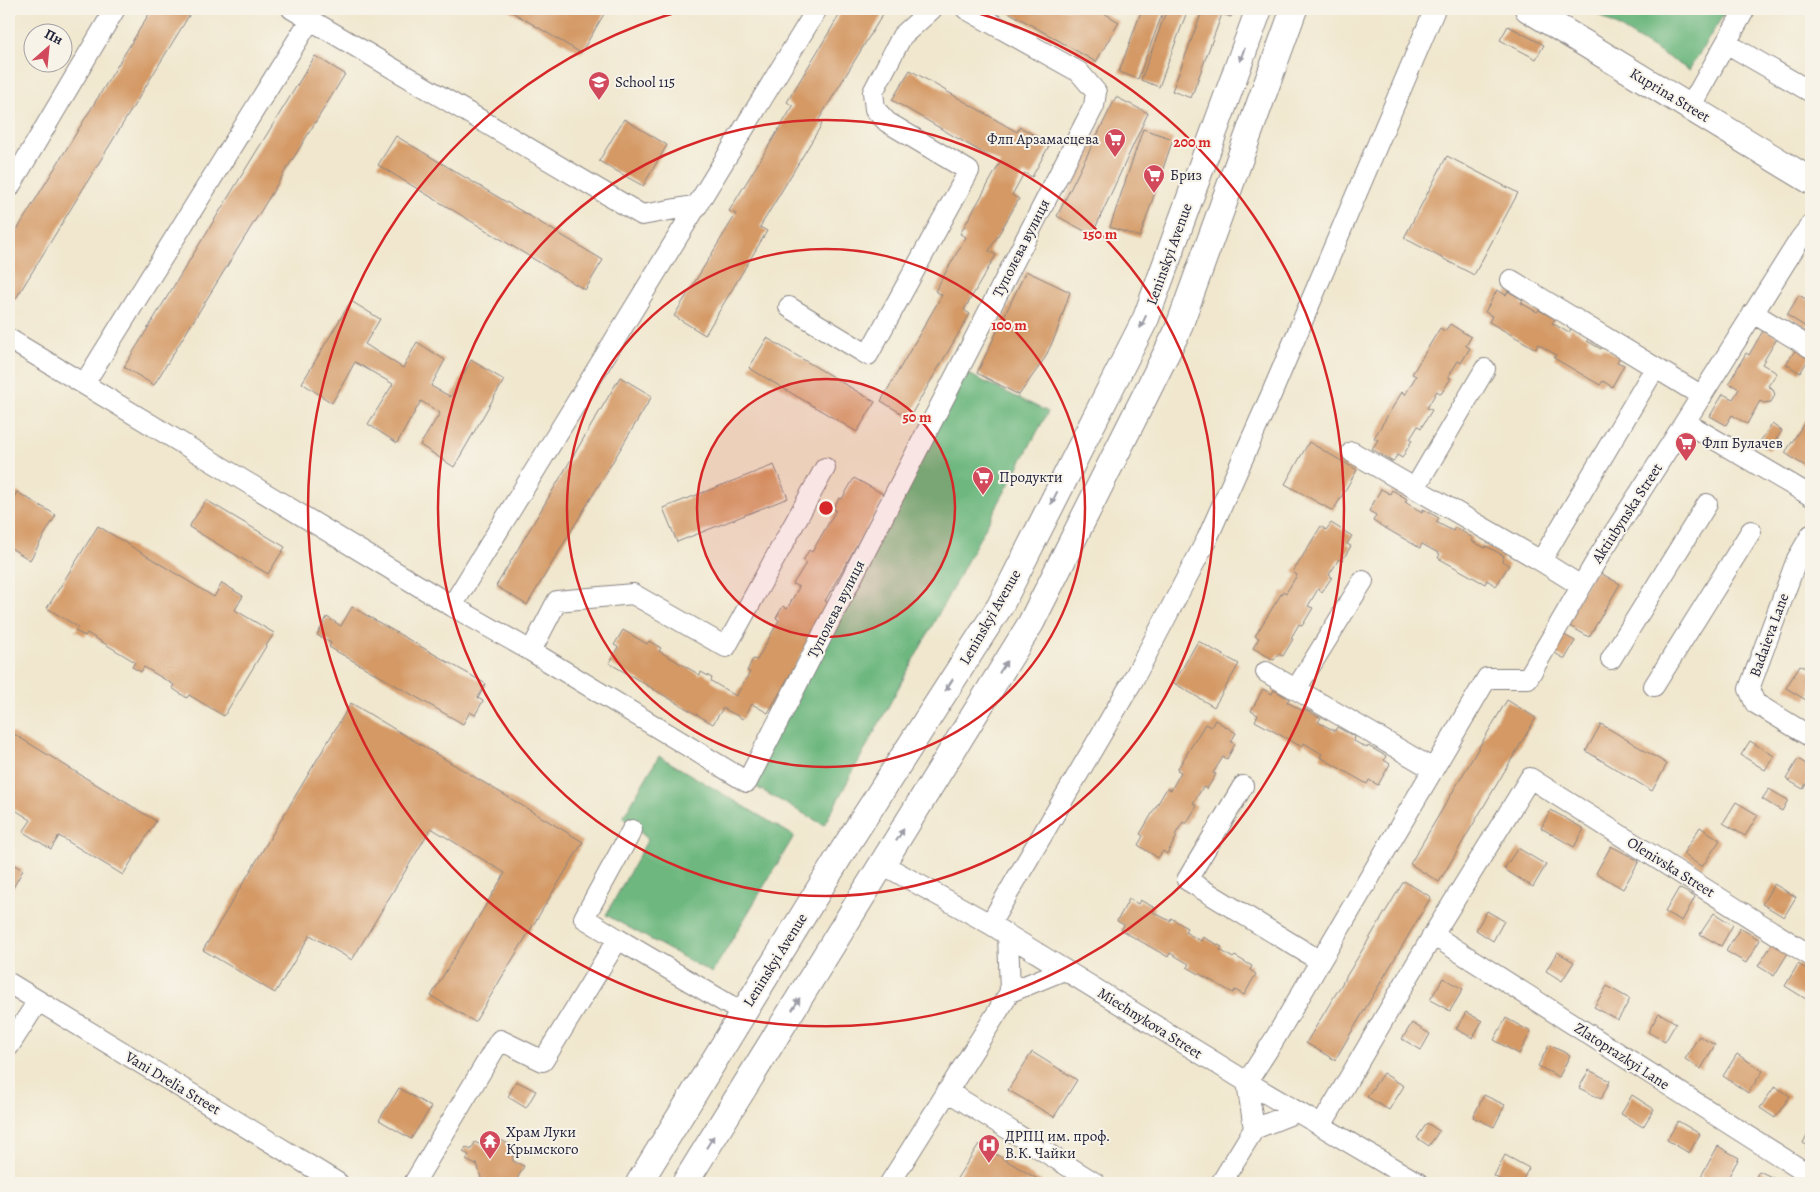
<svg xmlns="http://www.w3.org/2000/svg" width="1820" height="1192" font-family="Alegreya,serif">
<rect width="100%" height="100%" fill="#f7f3e8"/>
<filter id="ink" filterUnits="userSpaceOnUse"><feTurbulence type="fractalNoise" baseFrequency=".02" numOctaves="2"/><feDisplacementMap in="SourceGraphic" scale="10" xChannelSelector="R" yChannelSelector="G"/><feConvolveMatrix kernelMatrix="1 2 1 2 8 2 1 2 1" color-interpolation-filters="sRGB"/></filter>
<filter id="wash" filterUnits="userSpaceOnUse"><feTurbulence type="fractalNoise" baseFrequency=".0096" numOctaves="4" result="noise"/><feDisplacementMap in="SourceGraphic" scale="20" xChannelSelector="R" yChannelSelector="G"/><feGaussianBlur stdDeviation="1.12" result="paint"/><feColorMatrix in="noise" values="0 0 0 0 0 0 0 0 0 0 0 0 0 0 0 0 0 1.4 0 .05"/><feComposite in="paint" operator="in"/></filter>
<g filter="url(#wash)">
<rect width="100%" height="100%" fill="#f0e7ce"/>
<path fill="#6eb880" stroke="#486d5e" d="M1589,9H1727L1689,70Z
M964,372L1048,412L824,825L747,782Z
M659,756L794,836L712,973L606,915L648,839L623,817Z"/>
<g id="blocks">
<path fill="#d49965" d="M152,9H193L15,300L9,296V243Z
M507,9H607L581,53Z
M843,9H873L883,14L818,121L822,124L760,227L767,231L705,335L674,316L736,214L729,211L793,106L787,102Z
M1003,9H1097L1119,22L1096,62Z
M1142,9H1164L1138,79L1119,72Z
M1167,9H1188L1159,87L1141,80Z
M1203,9H1234L1231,17L1222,14L1191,98L1172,91Z
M1508,26L1544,45L1536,59L1500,40Z
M315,56L345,74L154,385L124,367Z
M910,70L1017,132L1020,127L1050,144L1032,177L1024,173L1012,195L1019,199L989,251L996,255L964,310L970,314L909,418L881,401L942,295L935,291L966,237L960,234L1000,163L892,100Z
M1116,97L1148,113L1092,235L1057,216Z
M624,119L667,145L643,186L599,161Z
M1143,129L1173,139L1140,237L1110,227Z
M396,136L603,260L585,290L378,165Z
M1447,156L1518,193L1474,275L1404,238Z
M1026,271L1070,292L1056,334L1045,358L1019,395L977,373Z
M1497,290L1506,295L1508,291L1523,300L1521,303L1537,312L1539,310L1555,319L1552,323L1569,333L1571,328L1589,338L1587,341L1601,349L1602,347L1620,357L1617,362L1624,365L1612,387L1603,381L1600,385L1554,358L1556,355L1538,344L1536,349L1489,322L1492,316L1485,312Z
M1799,295L1811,302V318L1806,327L1787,315Z
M351,301L380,319L365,344L403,368L417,342L445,360L431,386L451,397L471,360L504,380L454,467L420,445L440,413L421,401L397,443L368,424L393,384L355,362L332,403L302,383Z
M1450,324L1471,337L1466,346L1470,348L1461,363L1458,361L1448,377L1451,378L1441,394L1437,391L1427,408L1432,410L1421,428L1418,426L1410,439L1412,440L1402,458L1397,455L1393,462L1372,449L1378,440L1374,438L1402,392L1405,395L1416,376L1412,374L1440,328L1445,331Z
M1764,329L1778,337L1762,364L1777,373L1768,386L1773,389L1775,395L1771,402L1764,403L1760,401L1747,424L1732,415L1726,425L1710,416L1723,394L1733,399L1739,389L1729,383L1746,353L1749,355Z
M767,338L875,402L857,432L749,368Z
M1798,346L1811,355L1800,373L1786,364Z
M620,377L652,396L527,605L496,586Z
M1811,412V470L1785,453Z
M1772,424L1782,431L1769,450L1759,443Z
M1309,442L1357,470L1333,511L1285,484Z
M774,465L788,498L677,542L663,508Z
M854,478L885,495L825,601L830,604L768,713L752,704L743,719L723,708L713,724L609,663L618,647L614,645L623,630L647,644L649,641L661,648L659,651L700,675L701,672L712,678L711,681L736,696L750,672L747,671L753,659L757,660L779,620L776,618L783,606L787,609L799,587L793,584L806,563L803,561L809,550L812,552L836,510L833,509L839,498L842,499Z
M1381,489L1390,494L1392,490L1407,499L1405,502L1422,512L1423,509L1439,518L1436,522L1453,531L1455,527L1473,538L1472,541L1485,548L1486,546L1504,556L1502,561L1509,565L1496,586L1487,580L1485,584L1438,558L1440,554L1422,544L1420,548L1373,521L1376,515L1369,511Z
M17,492L56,515L30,560L9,547V506Z
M206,500L285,547L268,574L189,527Z
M1331,523L1352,536L1347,544L1351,546L1342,561L1339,559L1329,575L1332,577L1322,592L1318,589L1308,606L1313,608L1302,626L1299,624L1291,638L1293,639L1283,656L1278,654L1274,660L1253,648L1259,638L1255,636L1283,591L1286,593L1297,575L1293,572L1321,526L1326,530Z
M98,526L214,597L222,583L243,596L235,610L274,633L224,716L189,695L187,698L172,688L174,685L144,667L141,672L132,667L135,662L87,633L85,636L75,631L78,627L47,608Z
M1595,570L1620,584L1589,637L1564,623Z
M352,607L486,684L478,698L483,701L475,715L470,712L463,724L329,647L331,643L317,635L327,617L341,626Z
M1561,633L1575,641L1565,659L1551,651Z
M1198,641L1239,664L1214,707L1174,683Z
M1800,665L1811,672V692L1806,700L1786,688Z
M1263,689L1272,694L1274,690L1289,699L1287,702L1303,711L1305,709L1321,718L1318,722L1335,731L1337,727L1355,737L1354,741L1367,748L1368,746L1386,756L1384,760L1390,764L1378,785L1369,780L1367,784L1320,757L1322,754L1304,743L1302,747L1255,721L1258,715L1251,711Z
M1507,700L1536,718L1439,882L1410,864Z
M351,703L583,842L475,1022L431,996L505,873L431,828L352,960L310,935L275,993L203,950Z
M1215,720L1236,733L1231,742L1235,744L1227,759L1223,757L1213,773L1216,774L1207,789L1203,787L1193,803L1197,806L1186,824L1183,822L1175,835L1177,836L1167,854L1163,851L1158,858L1138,845L1143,836L1140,834L1167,788L1171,790L1181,772L1177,770L1205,724L1211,727Z
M1601,724L1667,764L1652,791L1586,751Z
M9,731L156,821L123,875L59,836L51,849L23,832L31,820L9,806Z
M1750,741L1774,756L1765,770L1741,755Z
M1798,759L1811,767V776L1803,789L1786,779Z
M1769,789L1788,800L1782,811L1762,799Z
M1736,802L1758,815L1745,836L1723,823Z
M1551,810L1584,829L1574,847L1541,828Z
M1700,827L1720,840L1702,867L1683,854Z
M1611,846L1639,861L1623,889L1596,873Z
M1518,848L1546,865L1533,887L1504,869Z
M9,862L23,870L9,895Z
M1404,881L1431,897L1335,1060L1306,1043Z
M1774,884L1796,897L1784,917L1762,904Z
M1679,888L1695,897L1682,921L1665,912Z
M1129,899L1138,904L1140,900L1155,908L1153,912L1170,921L1171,918L1187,928L1185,932L1201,941L1203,937L1222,947L1220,950L1233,958L1235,956L1252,966L1250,970L1256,974L1244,995L1235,990L1233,993L1187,967L1189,964L1170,953L1168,957L1121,930L1124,925L1117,921Z
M1487,911L1504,921L1493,941L1476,930Z
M1714,913L1733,925L1721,946L1700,934Z
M1740,928L1760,940L1746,963L1726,951Z
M1773,943L1788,953L1774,976L1758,966Z
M1557,952L1574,962L1562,981L1546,971Z
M1798,964L1811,972V991L1806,999L1785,986Z
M1443,978L1463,989L1450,1011L1430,1000Z
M1607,986L1630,999L1618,1020L1594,1007Z
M1466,1012L1482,1021L1473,1038L1456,1029Z
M1659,1013L1676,1023L1665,1042L1648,1032Z
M1506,1018L1531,1032L1519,1054L1494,1040Z
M1412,1023L1430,1034L1421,1050L1402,1039Z
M1699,1036L1715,1045L1701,1069L1685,1059Z
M1549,1045L1570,1055L1559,1077L1538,1066Z
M1032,1052L1077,1080L1054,1117L1008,1090Z
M1737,1054L1763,1071L1748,1093L1723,1076Z
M1589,1070L1610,1081L1601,1099L1579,1088Z
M1383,1073L1404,1086L1389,1110L1367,1097Z
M516,1081L536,1091L526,1108L508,1097Z
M1775,1086L1790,1096L1775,1118L1760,1108Z
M399,1088L431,1107L411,1139L379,1120Z
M1484,1095L1505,1105L1494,1127L1473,1117Z
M1632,1095L1654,1109L1643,1127L1621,1114Z
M1678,1121L1700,1134L1689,1153L1667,1140Z
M1427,1123L1439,1131L1429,1146L1417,1138Z
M1811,1127V1148L1803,1143Z
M499,1139L516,1148L513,1153V1161L524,1166L515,1183H481L479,1182L481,1178L477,1163L476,1165L466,1160L469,1155L463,1152L466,1147L471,1150L475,1142L484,1147L482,1149L495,1145Z
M979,1144L1044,1183H954Z
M1718,1146L1739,1158L1725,1183H1715L1701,1176Z
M1505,1155L1529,1168L1521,1183H1507L1494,1176Z
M1759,1171L1780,1181L1779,1183H1753Z"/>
</g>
</g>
<g filter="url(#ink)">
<use href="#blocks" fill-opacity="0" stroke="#898484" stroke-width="1"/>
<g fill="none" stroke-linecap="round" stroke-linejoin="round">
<g stroke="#898484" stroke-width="22">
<path id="minor" d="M292,9L642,215L698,205
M1726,43L1811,92
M1690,107L1745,9
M9,188L115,9
M1511,280L1702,396
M789,307L868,355L969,171L887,122L875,109L873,92L902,36L932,9
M1753,313L1811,348
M9,339L452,606L531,651L747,782L1094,106L1096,92L1079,72L966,9
M84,384L310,20
M1685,422L1811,496
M1352,452L1541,561L1655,368
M1415,488L1485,369
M1811,535L1797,559L1749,689L1755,703L1811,737
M1541,561L1581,586
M452,606L817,9
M531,651L557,601L633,594L726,647L825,468
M1611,659L1707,504
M1266,672L1433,769
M1654,686L1751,531
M1296,689L1363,581
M1243,786L1187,880L1320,961
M882,864L990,924L1247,1082L1418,1183
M990,924L1132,682L1207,539L1271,395L1435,9
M1008,935L1010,992L1064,970
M1433,935L1811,1176
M618,939L584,918L632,830
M9,983L338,1183
M9,1046L38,1001
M947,1091L1095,1183
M1297,1112L1254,1129L1247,1082L1274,1040L1487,678H1528L1599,556L1685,422L1800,239L1811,225
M1321,1126L1433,935L1530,778L1811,956
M414,1183L500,1040L543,1061L618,939L743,1013
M890,1183L1010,992
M1221,1183L1254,1129"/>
</g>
<g stroke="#898484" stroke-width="28">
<path id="major" d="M1528,9L1811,181
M639,1183L842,852L1000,606L1146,318L1259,9
M685,1183L1031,623L1177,332L1294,9"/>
</g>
<use href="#minor" stroke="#fff" stroke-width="20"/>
<use href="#major" stroke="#fff" stroke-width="26"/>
</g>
<defs><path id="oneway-solid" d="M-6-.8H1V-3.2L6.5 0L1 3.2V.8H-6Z" transform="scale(1.25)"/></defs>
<g fill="#9c9ca7">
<use href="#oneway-solid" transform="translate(1242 55) rotate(110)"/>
<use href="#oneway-solid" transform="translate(1143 322) rotate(115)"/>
<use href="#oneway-solid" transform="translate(1054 498) rotate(117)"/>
<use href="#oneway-solid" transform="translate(1003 667) rotate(-58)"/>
<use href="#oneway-solid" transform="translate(949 685) rotate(123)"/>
<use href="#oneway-solid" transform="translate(900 835) rotate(-58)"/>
<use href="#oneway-solid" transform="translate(796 1004) rotate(-58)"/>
<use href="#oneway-solid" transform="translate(710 1142) rotate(-58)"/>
</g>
</g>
<circle cx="826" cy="508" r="129" fill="#d62828" fill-opacity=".12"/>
<g fill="none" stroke="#d62828" stroke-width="2.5">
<circle cx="826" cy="508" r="129"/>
<circle cx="826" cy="508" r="259"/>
<circle cx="826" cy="508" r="388"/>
<path d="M964 9A518 518 0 1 1 688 9"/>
</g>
<defs>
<g id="school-pin" transform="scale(1.125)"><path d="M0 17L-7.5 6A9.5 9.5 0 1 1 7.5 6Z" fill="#d1495b" stroke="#f7f3e8"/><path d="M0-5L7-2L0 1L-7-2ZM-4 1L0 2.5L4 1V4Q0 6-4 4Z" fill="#fff"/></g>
<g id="supermarket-pin" transform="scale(1.125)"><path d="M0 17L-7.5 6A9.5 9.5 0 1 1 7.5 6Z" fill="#d1495b" stroke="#f7f3e8"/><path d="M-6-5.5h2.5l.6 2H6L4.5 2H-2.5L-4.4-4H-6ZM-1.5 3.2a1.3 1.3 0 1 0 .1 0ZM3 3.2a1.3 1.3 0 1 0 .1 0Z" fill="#fff"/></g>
<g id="temple-pin" transform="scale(1.125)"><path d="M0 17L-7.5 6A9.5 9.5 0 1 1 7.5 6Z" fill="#d1495b" stroke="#f7f3e8"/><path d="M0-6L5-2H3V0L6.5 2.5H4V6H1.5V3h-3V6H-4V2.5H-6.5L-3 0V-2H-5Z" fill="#fff"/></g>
<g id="hospital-pin" transform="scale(1.125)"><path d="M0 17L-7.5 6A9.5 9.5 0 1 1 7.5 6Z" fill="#d1495b" stroke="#f7f3e8"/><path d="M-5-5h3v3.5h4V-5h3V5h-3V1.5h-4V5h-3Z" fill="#fff"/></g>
</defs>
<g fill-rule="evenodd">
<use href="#school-pin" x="599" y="82"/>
<use href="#supermarket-pin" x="1115" y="139"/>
<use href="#supermarket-pin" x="1154" y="175"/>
<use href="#supermarket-pin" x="1686" y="443"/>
<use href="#supermarket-pin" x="983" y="477"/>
<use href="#temple-pin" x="490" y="1141"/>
<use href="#hospital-pin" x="989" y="1145"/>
</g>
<g text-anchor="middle" stroke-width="4" stroke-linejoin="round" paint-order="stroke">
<g font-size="15" fill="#22223b" stroke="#f7f3e8" text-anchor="start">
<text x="615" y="87">School 115</text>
<text x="1099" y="144" text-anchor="end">Флп Арзамасцева</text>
<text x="1170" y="180">Бриз</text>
<text x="1702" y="448">Флп Булачев</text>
<text x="999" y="482">Продукти</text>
<text x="506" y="1137">Храм Луки<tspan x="506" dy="17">Крымского</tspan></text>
<text x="1005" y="1141">ДРПЦ им. проф.<tspan x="1005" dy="17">В.К. Чайки</tspan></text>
</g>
<g font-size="15" fill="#22223b" stroke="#f7f3e8">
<text transform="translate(1670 95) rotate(31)" y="5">Kuprina Street</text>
<text transform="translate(1021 248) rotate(-63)" y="5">Туполєва вулиця</text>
<text transform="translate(1169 254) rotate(-70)" y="5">Leninskyi Avenue</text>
<text transform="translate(1627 513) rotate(-57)" y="5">Aktiubynska Street</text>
<text transform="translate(836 609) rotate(-63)" y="5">Туполєва вулиця</text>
<text transform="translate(990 617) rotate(-60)" y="5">Leninskyi Avenue</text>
<text transform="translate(1769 635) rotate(-70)" y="5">Badaieva Lane</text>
<text transform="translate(1671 867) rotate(32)" y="5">Olenivska Street</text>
<text transform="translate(775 960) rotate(-58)" y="5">Leninskyi Avenue</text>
<text transform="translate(1150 1023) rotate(32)" y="5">Miechnykova Street</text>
<text transform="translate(1622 1056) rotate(33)" y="5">Zlatoprazkyi Lane</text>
<text transform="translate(173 1083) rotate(31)" y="5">Vani Drelia Street</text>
</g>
</g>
<circle cx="826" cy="508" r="8" fill="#d62828" stroke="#f7f3e8" stroke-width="2.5"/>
<g font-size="15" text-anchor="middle" font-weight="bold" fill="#d62828" stroke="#f7f3e8" stroke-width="4" stroke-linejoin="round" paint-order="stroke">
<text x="1192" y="147">200 m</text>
<text x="1100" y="239">150 m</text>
<text x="1009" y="330">100 m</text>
<text x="917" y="422">50 m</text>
</g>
<rect width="1820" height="1192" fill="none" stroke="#f7f3e8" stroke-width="30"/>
<g transform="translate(48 48) rotate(27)"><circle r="24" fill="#f7f3e8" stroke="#a29fa3"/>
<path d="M0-4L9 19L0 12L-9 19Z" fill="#d1495b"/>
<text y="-8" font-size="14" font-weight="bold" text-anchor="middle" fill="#22223b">Пн</text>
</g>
</svg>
